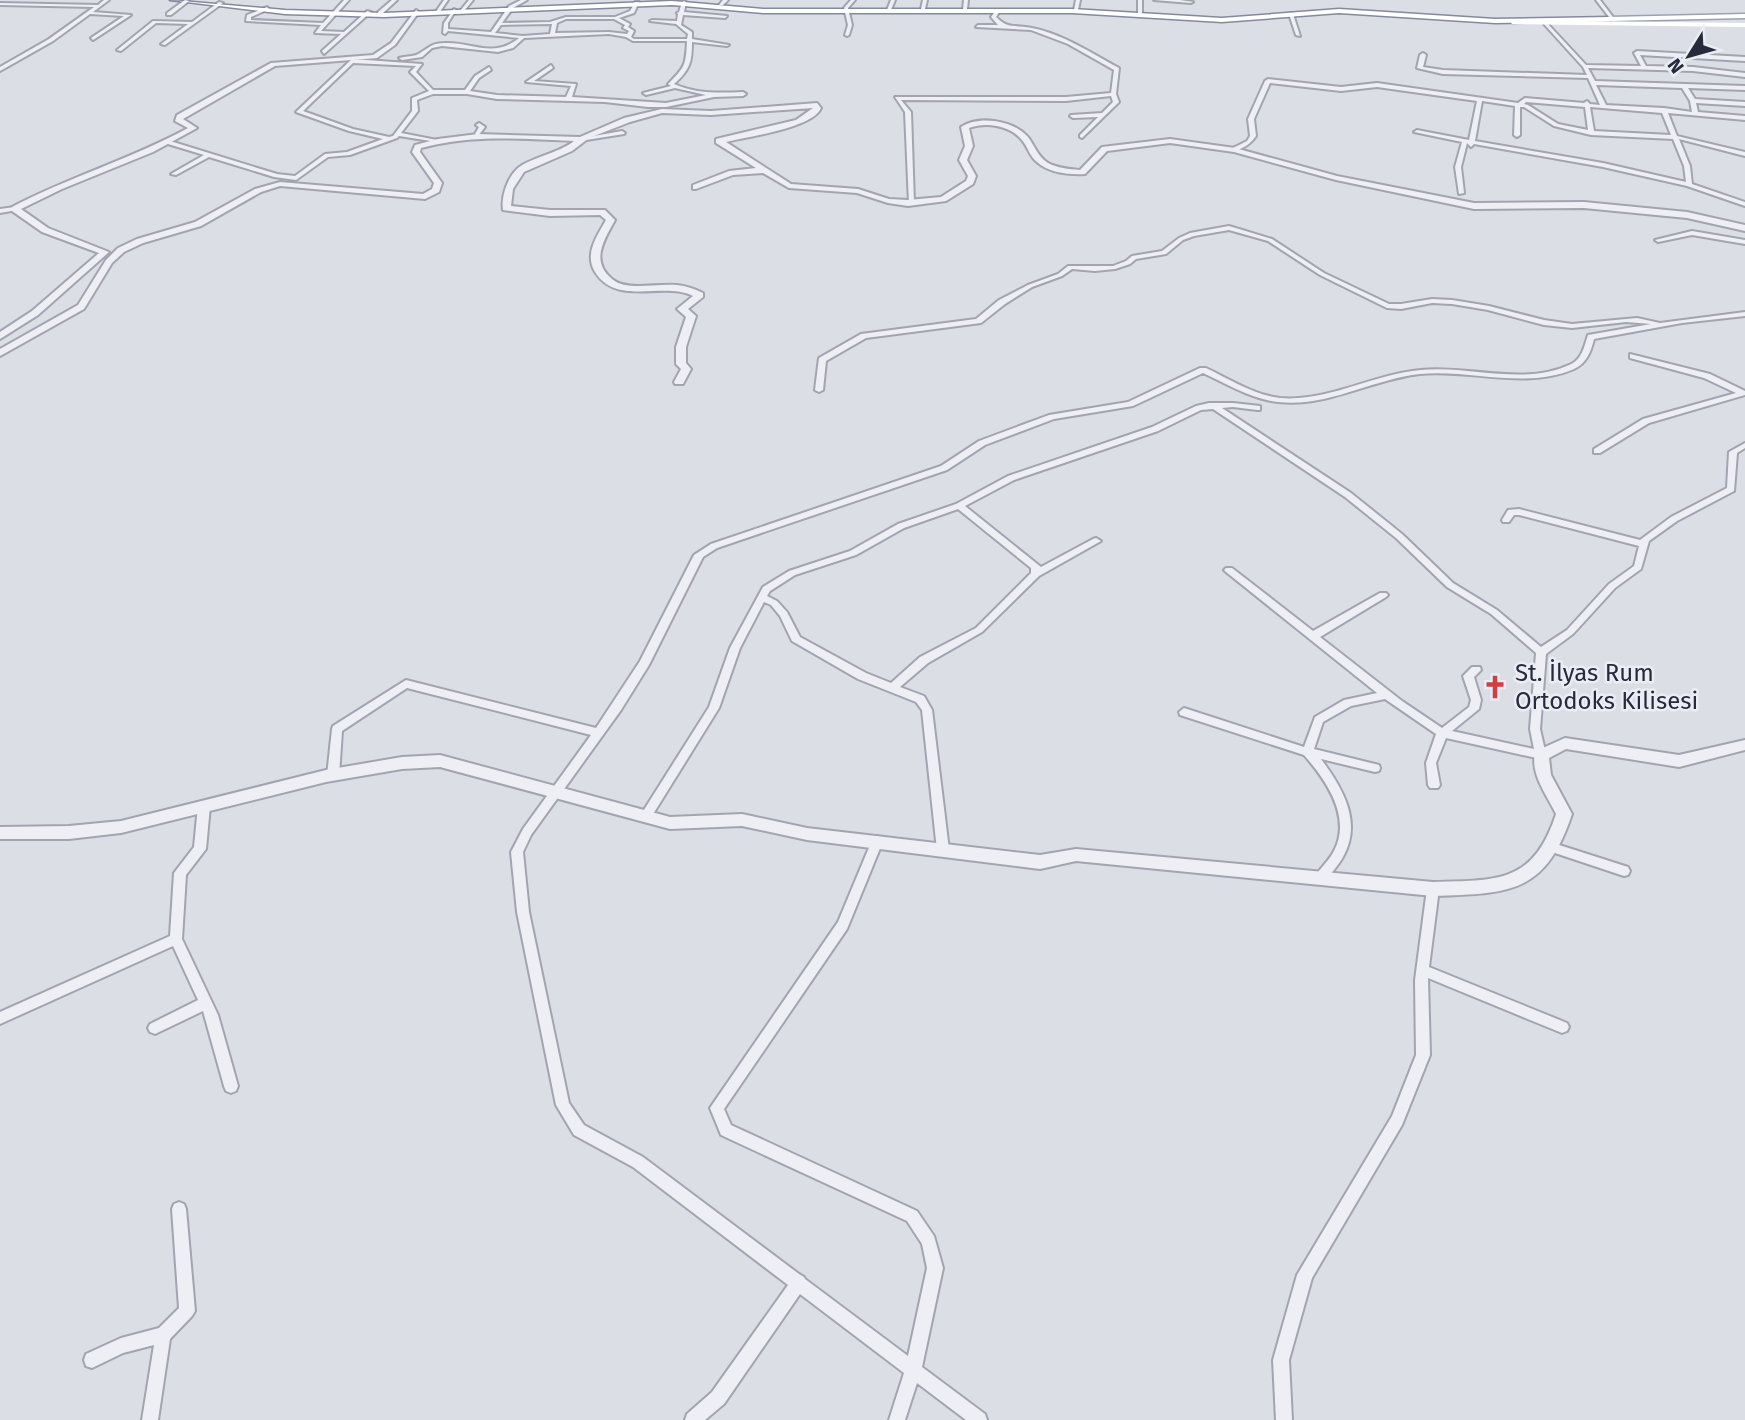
<svg xmlns="http://www.w3.org/2000/svg" width="1745" height="1420" font-family="'Fira Sans',sans-serif">
<rect width="100%" height="100%" fill="#dcdee6"/>
<g fill="none" stroke-linecap="round" stroke-linejoin="round">
<g stroke="#a2a4af" stroke-width="4">
<path id="minor" d="M104,0H109L93,12L131,15L93,40L91,38L124,16L90,14L53,41L0,71V67L49,39L94,7L0,5V3L98,5Z
M185,0L189,1L171,15H167V13Z
M344,0H349L321,31L344,32L367,11L371,12L324,54L322,51L341,34L315,33L321,25L246,21L247,15L267,7L269,9L251,17V20L323,23Z
M392,0H397L382,14H378V12Z
M444,0H448L439,13H435Z
M469,0H473L464,11H460Z
M521,0H527L513,8L502,23L550,22L566,17H615L630,11L635,2H639L634,13L619,18L630,24L628,27L634,31L631,37L634,39H687L688,34L676,24L650,21L652,20L677,21L678,14L677,13L679,12L682,2L684,1L686,2L684,12L727,16L725,18L683,15L681,25L692,32V39L729,45L727,46L692,42C692,62 690,70 674,84C696,94 720,93 743,92L746,94L743,96L714,97L666,107H648L605,102L497,99L467,94H433L417,100L418,111L401,133L437,140V142L399,136L397,138L350,155L328,157L296,180L274,177L209,157L176,175L171,174L204,155L168,144V142L170,141L277,174L295,176L325,154L347,152L383,139L349,131L296,112L352,59L422,64L416,72L433,90H465L475,76L489,67L491,70L479,78L470,91L497,95L566,97L571,86L526,82L551,65L553,68L534,81L576,84L572,97L666,103L706,95L675,88L646,95L643,93L671,86L668,84C685,67 686,65 687,41H633L626,37L609,34L524,38L513,48L498,52L442,46L432,48L422,57L402,60L399,58C406,56 415,57 420,53C430,47 432,43 445,43C473,42 493,59 519,38L448,31L445,34L443,33L444,23L454,9L456,10L448,23V29L491,32L509,6ZM566,19H614L625,25L623,28L629,31L627,34L609,32L555,33L557,23ZM552,24L550,34L523,36L495,33L501,25ZM353,63L416,66L410,72L429,91L412,98V111L393,136L389,137L353,129L303,111Z
M723,0H728L723,5H719Z
M851,0H855L848,8L852,25L849,35L847,36L845,35L848,25L844,8Z
M891,0H895L891,10H887Z
M923,0H927L925,9L923,10L921,9Z
M964,0H968L967,9L965,10L963,9Z
M1076,0H1080L1078,10L1076,11L1074,10Z
M1138,0H1142V13L1140,14L1138,13Z
M1154,0H1180L1193,2L1191,3Z
M1596,0H1600L1613,17H1609Z
M219,2L223,3L165,45L161,44L188,24L156,23L121,51L117,50L153,21L192,22Z
M996,10L1000,11L996,17C1009,30 1015,24 1032,28C1063,34 1091,53 1119,68L1116,94L1119,102L1082,138L1080,137V135L1098,117L1073,118L1070,116L1071,115L1102,113L1113,102L1111,96L1066,101L901,100L911,112L914,203L909,204L905,112L895,97H1066L1111,93L1114,70L1068,44L1031,30L976,27L978,25H998L991,17Z
M1291,13L1293,14L1300,36L1296,35L1289,14Z
M1546,22L1586,65L1641,66L1634,53L1637,51L1745,57V61L1640,55L1646,66L1693,67L1745,73V77L1693,71L1588,68L1595,81L1745,86V90L1688,88L1695,99L1745,102V106L1696,103L1698,112L1745,116V120L1668,113L1677,136L1745,152V156L1679,139L1690,166L1692,184L1745,202V206L1687,186L1603,167L1474,144L1471,147L1467,143L1461,167L1464,193L1459,194L1455,167L1462,142L1414,132L1417,130L1469,140L1477,101L1377,87L1341,91L1270,83L1254,119L1256,136C1251,144 1238,153 1229,150L1247,141L1250,136L1248,119L1265,81L1268,79L1341,87L1377,83L1518,103L1525,98L1584,103L1587,101L1590,104L1600,105L1588,78L1443,74L1417,68L1420,55L1423,53L1426,55L1423,67L1443,70L1587,75L1583,67L1544,24ZM1596,85L1682,88L1690,101L1692,112L1664,108L1606,105ZM1482,101L1515,106L1514,135L1517,137L1520,135V107H1524L1554,126L1591,135L1673,139L1684,166L1686,182L1603,163L1475,141ZM1526,102L1585,107L1588,130L1558,124L1528,105L1524,104ZM1590,107L1662,113L1671,135L1594,131Z
M479,123L485,127L478,136L475,134L479,127L476,125Z
M622,131L625,133L624,134L580,141L577,139Z
M15,207L17,208V210L0,213V209Z
M1229,226L1272,239L1324,273L1389,304H1401L1432,299L1452,300L1489,306L1544,320L1572,324L1637,318L1660,323L1745,312V316L1682,323L1594,339C1591,351 1587,363 1574,369C1525,390 1471,369 1420,374C1373,379 1326,408 1278,402C1251,399 1227,384 1203,373L1133,406L1054,419L985,445L947,470L717,548L703,557L649,665L621,710L531,835L523,852L529,912L569,1103L584,1125L643,1157L799,1274L804,1277L805,1279L908,1356L927,1268L922,1244L907,1221L721,1135L710,1108L838,922L873,838L877,836L881,838L883,841L847,929L724,1109L731,1125L917,1211L934,1236L943,1268L922,1367L985,1414L987,1420H966L917,1383L905,1420H889L904,1373L800,1294L724,1404L705,1420H685L687,1414L712,1392L788,1285L633,1167L574,1135L556,1105L517,912L511,852L523,829L591,735L407,688L342,731L339,776L337,779H329L327,776L332,729L333,726L406,680L596,728L640,661L694,555L711,544L941,466L979,441L1049,415L1128,402L1200,368H1206C1229,379 1254,395 1280,398C1328,402 1373,374 1421,370C1469,365 1523,386 1569,365C1582,360 1584,347 1588,335L1651,324L1626,322L1572,328L1544,325L1488,310L1452,304L1432,303L1401,309L1387,308L1320,275L1268,241L1229,230L1194,236L1183,240L1166,254L1136,259L1130,264L1115,269L1095,271L1072,269L1062,276L1032,287L1005,304L981,323L866,338L826,361L823,390L819,392L815,390L819,358L861,334L976,319L999,300L1028,285L1058,274L1068,266H1113L1126,261L1132,256L1162,251L1179,238L1190,233Z
M1692,231L1745,240V244L1692,235L1658,242L1655,240Z
M1630,354L1710,374L1745,391V395L1649,423L1600,453H1594V449L1643,419L1736,393L1704,378L1630,358Z
M1209,403H1233L1260,406V410H1257L1233,407L1222,408L1351,493L1402,534L1453,583L1497,610L1541,647L1567,630L1609,584L1634,566L1639,546L1519,515H1514L1509,522H1503L1502,520L1508,510L1519,509L1640,540L1671,517L1727,488L1729,452L1745,443V448L1737,453L1734,491L1677,521L1649,541L1641,569L1615,588L1573,634L1546,654L1540,729L1546,755L1545,758L1541,759L1446,738L1436,763L1440,785L1438,788H1430L1428,785L1426,763L1436,734L1385,699L1351,706L1323,722L1314,749L1375,764L1379,765L1380,768L1379,771L1375,772L1321,759C1342,787 1362,821 1344,855C1339,865 1331,873 1324,882L1320,883L1316,882L1314,878C1320,868 1329,861 1334,851C1352,817 1326,780 1304,755L1180,715L1179,712L1184,708L1304,747L1315,717L1344,700L1377,693L1226,572L1224,570L1226,568H1232L1313,631L1380,593H1386L1388,595L1386,597L1320,637L1402,701L1442,728L1469,707L1471,700L1463,676L1472,667H1480L1481,670L1474,677L1481,700L1479,709L1452,731L1534,749L1530,729L1536,653L1491,614L1447,587L1396,538L1345,497L1213,409L1201,410L1158,431L1014,480L965,506L1041,567L1093,539L1096,538L1101,541L1039,576L982,632L928,663L900,687L924,696L932,710L949,850L947,853L943,855L939,853L937,850L922,710L916,702L858,679L792,641L780,616L771,605L764,602L740,648L719,708L650,819L646,821L642,819L640,816L642,813L709,707L730,648L763,587L789,571L850,551L898,524L956,504L1008,476L1152,427L1196,406ZM958,509L1031,568V573L976,628L920,657L891,683L866,673L800,637L787,612L777,601L767,596L770,591L795,575L856,555L904,528Z
M204,801L208,803L210,806L206,849L186,875L182,939L218,1015L238,1086L236,1091L231,1093L226,1091L224,1086L203,1011L155,1034L150,1032L148,1028L150,1024L198,1000L173,946L0,1024V1012L170,936L174,873L194,847L198,806L200,803Z
M1553,843L1628,867L1630,871L1628,875L1624,876L1549,851L1547,848L1549,845Z
M1433,884L1437,885L1439,889L1429,967L1567,1023L1569,1027L1567,1031L1562,1033L1428,978L1430,1055L1402,1125L1312,1278L1289,1360L1292,1420H1276L1273,1360L1297,1275L1392,1116L1416,1055L1415,980L1427,889L1429,885Z
M179,1202L184,1204L186,1209L195,1311L192,1316L170,1339L158,1420H142L154,1345L123,1353L92,1368L86,1366L84,1360L86,1354L121,1338L159,1328L179,1308L172,1209L174,1204Z"/>
</g>
<g stroke="#a2a4af" stroke-width="4">
<path id="tertiary" d="M416,10L419,12L395,45L377,58L275,66L183,119L197,128L153,152L62,189L21,209L48,228L109,252L38,315L0,339V332L32,311L99,253L42,232L12,211V207C69,177 131,159 188,128L175,121L177,115L271,63L373,55L391,43Z
M817,103L821,108C813,128 746,137 726,142L791,184L858,189L889,199L908,200L941,197L966,181L968,176L959,160L965,146L961,127C979,115 1013,120 1028,137C1035,146 1037,156 1048,163C1057,168 1069,169 1080,170L1102,147L1170,139L1235,148L1337,176L1474,203L1584,202L1687,212L1745,225V231L1687,218L1584,208L1474,209L1336,180L1234,152L1170,143L1107,151L1085,174C1070,175 1049,173 1037,162C1029,156 1028,146 1021,139C1009,125 985,122 969,128L973,146L967,160L976,176L973,184L946,201L908,206L888,203L857,193L789,188L763,173L733,175L696,189H693V185L729,171L756,168L716,143V139L796,120L813,108L711,115L662,113L630,122L589,138L572,151L524,172L513,189L511,206L550,210H605L615,220C604,240 590,261 612,279C619,285 628,286 638,286C651,286 664,284 677,285C687,286 695,289 703,293V297L688,309L696,316L686,347V363L691,369L683,384H675L674,382L681,369L676,364V347L686,317L677,309L693,296C663,281 617,307 595,272C584,254 597,236 606,220L600,215L550,216L503,210C501,197 507,178 518,168C530,158 559,153 574,141C522,139 472,134 421,148L420,152L442,183L439,192L425,199L280,186L261,192L201,226L143,243L124,252L112,263L84,309L0,356V349L78,305L106,260L118,248L137,239L195,222L255,189L280,182L423,194L432,189L434,183L412,152L415,145L438,139L478,134L580,137L624,118L662,109L711,111Z
M1565,738L1679,755L1745,740V750L1679,767L1566,749L1549,758L1551,775L1572,814C1545,895 1509,893 1433,896L1076,861L1040,869L807,840L742,826L670,829L440,767L402,769L326,782L121,833L69,839H0V827L69,826L121,821L326,770L402,757L440,755L670,817L742,814L807,828L1040,855L1076,849L1433,882C1498,880 1533,884 1556,814C1548,797 1528,771 1536,751Z"/>
</g>
<g stroke="#9ba1b1" stroke-width="3">
<path id="primary" d="M1745,14V18L1609,21L1605,19L1609,17Z"/>
</g>
<g stroke="#84899c" stroke-width="3">
<path id="trunk" d="M170,0L285,10L384,13L672,1L763,9H1072L1222,18L1339,9L1495,19L1609,17L1613,19L1609,21L1495,23L1339,13L1222,22L1072,13H763L672,5L384,17L285,14Z"/>
</g>
<use href="#minor" fill="#eeeff4" fill-rule="evenodd"/>
<use href="#tertiary" fill="#eeeff4" fill-rule="evenodd"/>
<path fill="#fff" fill-rule="evenodd" d="M1509,20L1745,23V27L1512,24Z"/>
<use href="#primary" fill="#fff" fill-rule="evenodd"/>
<use href="#trunk" fill="#fff" fill-rule="evenodd"/>
</g>
<defs>
<g id="church-bare" transform="scale(1.89)"><path d="M-1.2-6h2.4v3.5h3.3v2.4h-3.3V6h-2.4V-.1h-3.3v-2.4h3.3Z" fill="#ca4241" stroke="#ebedf4" stroke-width="2.5" paint-order="stroke"/></g>
</defs>
<g fill-rule="evenodd">
<use href="#church-bare" x="1495" y="687"/>
</g>
<g text-anchor="middle" stroke-width="5" stroke-linejoin="round" paint-order="stroke">
<g font-size="24" fill="#262a3b" stroke="#ebedf4" text-anchor="start">
<text x="1515" y="681">St. İlyas Rum<tspan x="1515" dy="28">Ortodoks Kilisesi</tspan></text>
</g>
</g>
<g transform="translate(1689 56) rotate(233)" stroke="#ebedf4" stroke-width="5" paint-order="stroke">
<path d="M0-5L12 26L0 18L-12 26Z" fill="#262a3b"/>
<text y="-10" font-size="19" font-weight="bold" text-anchor="middle" fill="#262a3b">N</text>
</g>
</svg>
